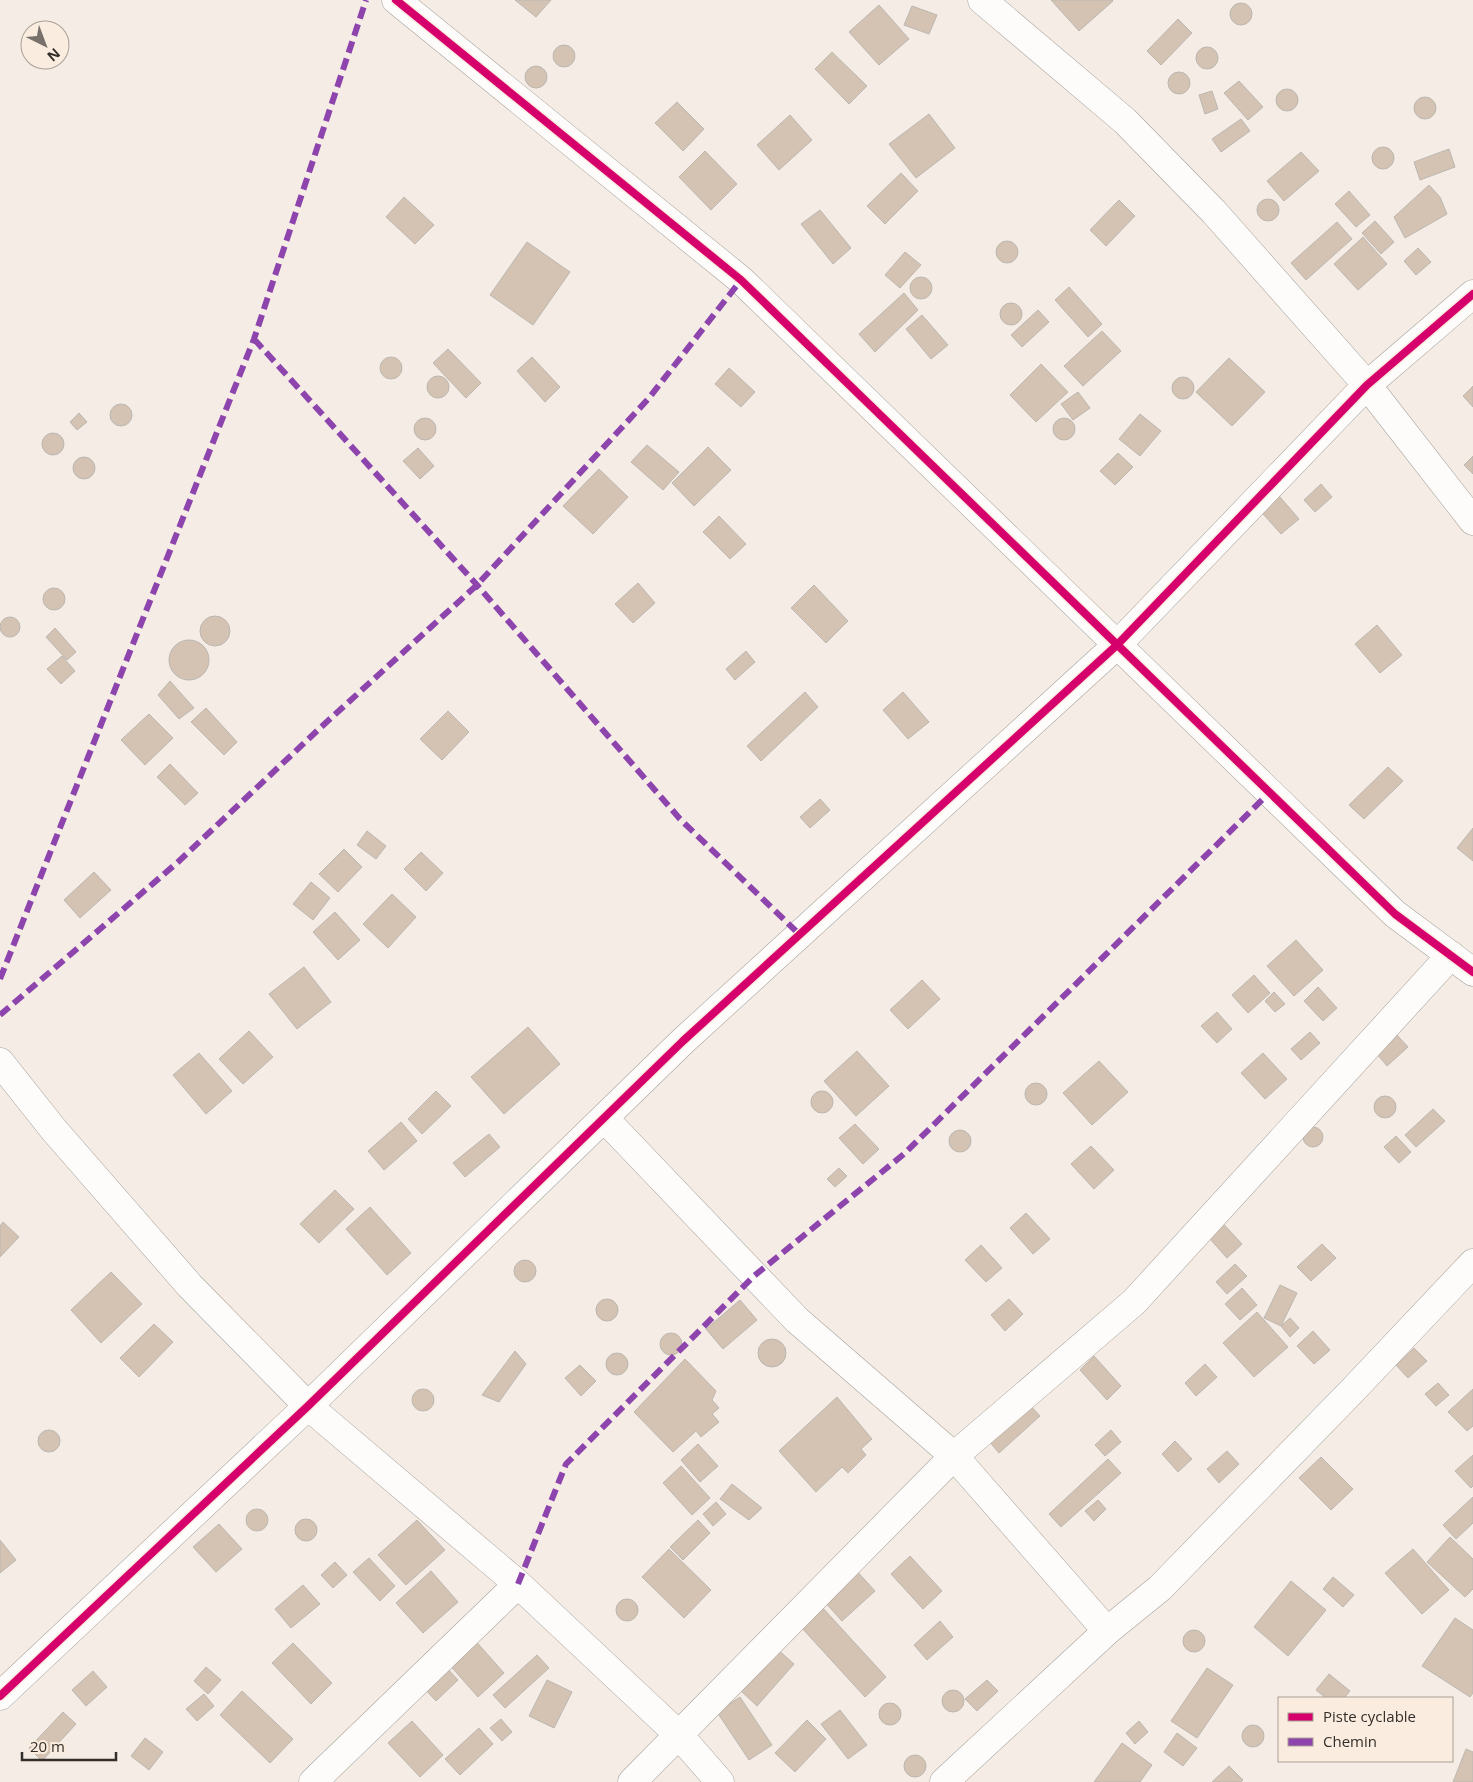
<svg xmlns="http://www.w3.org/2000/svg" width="1473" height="1782" font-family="'Open Sans',sans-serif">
<rect width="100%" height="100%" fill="#f4ece5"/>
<path fill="#d4c3b3" stroke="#bcb7b1" d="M515,0H551L536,17Z
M1051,0H1112L1113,1L1079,31Z
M1230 14a11 11 0 1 1 22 0a11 11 0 1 1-22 0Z
M879,5L909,39L879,65L849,32Z
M912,6L937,15L929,34L904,25Z
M1178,19L1192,33L1161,65L1147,51Z
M553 56a11 11 0 1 1 22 0a11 11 0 1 1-22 0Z
M1196 58a11 11 0 1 1 22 0a11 11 0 1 1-22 0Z
M832,52L867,86L849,104L815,69Z
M525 77a11 11 0 1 1 22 0a11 11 0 1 1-22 0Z
M1168 83a11 11 0 1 1 22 0a11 11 0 1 1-22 0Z
M1239,81L1263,107L1248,120L1224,93Z
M1276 100a11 11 0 1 1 22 0a11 11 0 1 1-22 0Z
M1212,91L1218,109L1205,114L1199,95Z
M1414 108a11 11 0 1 1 22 0a11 11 0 1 1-22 0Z
M677,102L704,129L683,151L655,123Z
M929,114L955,148L916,178L889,144Z
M790,115L812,140L779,170L757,145Z
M1241,119L1250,131L1221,152L1212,139Z
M1372 158a11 11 0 1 1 22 0a11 11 0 1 1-22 0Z
M1449,149L1455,167L1420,180L1414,162Z
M705,151L737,184L711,210L679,177Z
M1301,152L1319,171L1284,201L1267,181Z
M901,173L918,191L885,224L867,206Z
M1429,185L1440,197L1447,214L1405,238L1394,217Z
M1349,191L1370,215L1356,227L1335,204Z
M404,197L434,225L415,244L386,217Z
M1257 210a11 11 0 1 1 22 0a11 11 0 1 1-22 0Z
M1119,200L1135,216L1106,246L1090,230Z
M820,210L851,248L833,264L801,224Z
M1375,221L1394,242L1381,254L1362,233Z
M1337,222L1352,239L1306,280L1291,263Z
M1363,237L1387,264L1358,290L1334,264Z
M996 252a11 11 0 1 1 22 0a11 11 0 1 1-22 0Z
M527,242L570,272L533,325L490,295Z
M1418,248L1431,262L1416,275L1404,261Z
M905,252L921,265L900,288L885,275Z
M910 288a11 11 0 1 1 22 0a11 11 0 1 1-22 0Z
M1069,287L1102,324L1088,337L1055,300Z
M904,293L918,310L875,352L859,334Z
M1000 314a11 11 0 1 1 22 0a11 11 0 1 1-22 0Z
M1038,310L1049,322L1022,347L1011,335Z
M922,315L948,345L931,359L906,329Z
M1102,331L1121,351L1083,386L1064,366Z
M448,349L481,383L466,398L433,363Z
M532,357L560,387L545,402L517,371Z
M380 368a11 11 0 1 1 22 0a11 11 0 1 1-22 0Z
M1229,358L1265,392L1232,426L1196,392Z
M1041,364L1068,392L1036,422L1010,395Z
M729,368L755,392L741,407L715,384Z
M427 387a11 11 0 1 1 22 0a11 11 0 1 1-22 0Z
M1172 388a11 11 0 1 1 22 0a11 11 0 1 1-22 0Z
M1473,386V407L1463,396Z
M1078,392L1090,408L1073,420L1061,404Z
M110 415a11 11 0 1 1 22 0a11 11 0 1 1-22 0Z
M79,413L87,422L77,430L70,422Z
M1140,414L1161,431L1140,456L1119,439Z
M1053 429a11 11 0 1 1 22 0a11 11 0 1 1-22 0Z
M414 429a11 11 0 1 1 22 0a11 11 0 1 1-22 0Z
M42 444a11 11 0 1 1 22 0a11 11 0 1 1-22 0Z
M647,445L679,472L663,490L631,462Z
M708,447L731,470L694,506L672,483Z
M418,448L434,466L420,479L403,461Z
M1118,453L1133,467L1115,485L1100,471Z
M1473,456V474L1464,465Z
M73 468a11 11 0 1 1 22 0a11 11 0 1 1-22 0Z
M599,469L628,497L593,534L563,506Z
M1321,484L1332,497L1315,512L1304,500Z
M1274,490L1299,519L1281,534L1256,506Z
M719,516L746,544L730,559L703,532Z
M638,583L655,603L633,623L615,604Z
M814,585L848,621L826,643L791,608Z
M43 599a11 11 0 1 1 22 0a11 11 0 1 1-22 0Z
M200 631a15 15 0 1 1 30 0a15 15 0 1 1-30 0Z
M0 627a10 10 0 1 1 20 0a10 10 0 1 1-20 0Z
M1377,625L1402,655L1380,673L1355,644Z
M55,628L76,652L67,660L46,637Z
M169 660a20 20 0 1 1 40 0a20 20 0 1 1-40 0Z
M746,651L755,662L735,680L726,669Z
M62,656L75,671L61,684L47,669Z
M170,681L194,708L179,719L158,695Z
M805,692L818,707L761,761L747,746Z
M903,692L929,722L908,739L883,710Z
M206,708L237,742L224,755L191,722Z
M448,711L469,732L442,760L420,739Z
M149,714L173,738L145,765L121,740Z
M170,764L198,793L185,805L157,777Z
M1388,767L1403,781L1364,819L1349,805Z
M820,799L830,810L810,828L800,817Z
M1473,828V861L1457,848Z
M367,831L386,846L376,859L357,845Z
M344,849L362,867L338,892L319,874Z
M421,852L443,873L426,891L404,869Z
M94,872L111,890L80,918L64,900Z
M311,882L330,898L313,920L293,904Z
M392,894L416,917L388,948L363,924Z
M335,912L360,940L338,960L313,932Z
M1296,940L1323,970L1294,996L1267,966Z
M304,967L331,1002L297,1029L269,994Z
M1254,975L1270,993L1248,1013L1232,995Z
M922,980L940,999L908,1029L890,1010Z
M1318,987L1337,1008L1323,1021L1304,1001Z
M1274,992L1285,1004L1275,1012L1265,1001Z
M1217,1012L1232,1029L1217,1043L1201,1026Z
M528,1027L560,1064L504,1114L471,1077Z
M249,1031L273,1057L243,1084L219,1059Z
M1310,1032L1320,1043L1301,1060L1291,1049Z
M1397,1035L1408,1047L1387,1066L1377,1054Z
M857,1051L889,1086L856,1116L824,1081Z
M199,1053L232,1091L206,1114L173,1075Z
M1263,1053L1287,1079L1265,1099L1241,1073Z
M1099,1061L1128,1092L1092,1125L1063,1093Z
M1025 1094a11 11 0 1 1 22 0a11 11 0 1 1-22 0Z
M436,1091L451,1106L422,1134L408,1119Z
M811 1102a11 11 0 1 1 22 0a11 11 0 1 1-22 0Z
M1374 1107a11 11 0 1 1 22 0a11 11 0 1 1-22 0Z
M1433,1109L1445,1121L1416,1147L1405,1135Z
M401,1122L417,1141L384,1170L368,1151Z
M855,1124L879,1149L863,1164L839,1138Z
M1303 1137a10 10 0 1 1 20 0a10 10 0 1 1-20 0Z
M949 1141a11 11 0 1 1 22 0a11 11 0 1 1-22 0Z
M489,1134L500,1147L465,1177L453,1163Z
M1396,1136L1411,1152L1399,1163L1384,1147Z
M1091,1146L1114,1170L1094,1189L1071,1164Z
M839,1168L847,1176L835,1187L827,1179Z
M335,1190L354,1209L319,1243L300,1224Z
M370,1207L411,1253L387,1275L346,1229Z
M1026,1213L1050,1239L1033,1254L1010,1228Z
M1217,1217L1242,1244L1227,1258L1202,1230Z
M3,1222L19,1237L0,1257V1226Z
M1322,1244L1336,1258L1311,1281L1297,1267Z
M981,1245L1002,1268L986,1282L965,1260Z
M514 1271a11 11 0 1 1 22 0a11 11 0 1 1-22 0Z
M1235,1264L1247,1276L1227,1294L1216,1282Z
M111,1272L142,1304L101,1343L71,1310Z
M1280,1285L1297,1293L1281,1326L1264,1318Z
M1242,1288L1257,1305L1240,1320L1225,1304Z
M1009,1299L1023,1314L1005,1331L991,1315Z
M596 1310a11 11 0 1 1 22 0a11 11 0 1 1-22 0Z
M740,1300L757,1320L723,1349L706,1329Z
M1257,1312L1288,1347L1254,1377L1223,1343Z
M1290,1318L1299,1328L1290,1337L1281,1326Z
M154,1324L173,1342L139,1377L120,1358Z
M1313,1331L1330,1350L1314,1364L1297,1346Z
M660 1344a11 11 0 1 1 22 0a11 11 0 1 1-22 0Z
M758 1353a14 14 0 1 1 28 0a14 14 0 1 1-28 0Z
M1414,1348L1427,1361L1408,1378L1396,1365Z
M515,1351L526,1364L499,1402L482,1395Z
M606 1364a11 11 0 1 1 22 0a11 11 0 1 1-22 0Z
M1094,1356L1121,1386L1107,1400L1080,1370Z
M685,1359L716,1391L712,1400L719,1408L712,1414L719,1422L701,1437L696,1431L673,1452L634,1412Z
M1205,1364L1217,1377L1196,1396L1185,1383Z
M580,1365L596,1381L581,1396L565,1378Z
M1438,1383L1449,1395L1436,1406L1425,1394Z
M1473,1389V1426L1467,1431L1448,1412Z
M412 1400a11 11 0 1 1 22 0a11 11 0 1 1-22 0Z
M837,1397L872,1439L861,1449L866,1455L848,1473L842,1467L816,1492L779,1451Z
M1029,1404L1040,1416L999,1453L989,1441Z
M1111,1430L1121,1442L1105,1456L1095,1445Z
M38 1441a11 11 0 1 1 22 0a11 11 0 1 1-22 0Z
M1175,1441L1192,1459L1178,1472L1162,1454Z
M698,1444L718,1466L700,1482L681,1460Z
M1227,1451L1239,1464L1219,1483L1207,1469Z
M1473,1455V1486L1471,1488L1455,1471Z
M1321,1457L1353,1489L1331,1510L1299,1478Z
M1108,1459L1121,1473L1061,1527L1049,1514Z
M681,1466L710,1498L692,1515L663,1483Z
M732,1484L762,1508L749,1520L720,1499Z
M1473,1497V1523L1456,1539L1443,1525Z
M1098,1500L1106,1509L1094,1521L1085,1511Z
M716,1502L726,1514L713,1526L703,1514Z
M246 1520a11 11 0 1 1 22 0a11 11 0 1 1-22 0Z
M295 1530a11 11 0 1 1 22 0a11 11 0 1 1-22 0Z
M417,1520L445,1550L406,1585L378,1555Z
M698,1520L710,1533L683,1560L670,1547Z
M219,1524L242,1549L216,1572L193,1547Z
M1450,1537L1473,1559V1589L1465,1597L1427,1562Z
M0,1540L16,1560L0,1573Z
M669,1549L711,1590L684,1618L642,1577Z
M1413,1549L1449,1590L1422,1614L1385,1573Z
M910,1556L942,1591L923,1609L891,1574Z
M369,1558L395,1586L380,1601L353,1572Z
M335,1562L347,1575L333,1588L321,1575Z
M854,1568L875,1591L842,1621L822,1599Z
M431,1571L458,1602L423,1633L396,1603Z
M1333,1577L1354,1595L1343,1607L1323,1589Z
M1291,1581L1326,1610L1288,1656L1254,1627Z
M303,1585L320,1604L291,1628L275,1609Z
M616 1610a11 11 0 1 1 22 0a11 11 0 1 1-22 0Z
M821,1606L886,1677L865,1697L800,1626Z
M1455,1618L1473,1630V1693L1470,1697L1422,1666Z
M940,1621L953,1637L927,1660L914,1645Z
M1183 1641a11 11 0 1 1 22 0a11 11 0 1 1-22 0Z
M473,1638L504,1673L478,1697L447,1662Z
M293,1643L332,1683L311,1704L272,1663Z
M776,1648L794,1664L757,1706L739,1689Z
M537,1655L549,1668L505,1708L493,1695Z
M444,1665L458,1680L436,1701L422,1686Z
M206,1667L221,1680L208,1694L194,1681Z
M1207,1668L1233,1685L1197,1738L1171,1721Z
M93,1671L107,1687L86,1706L72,1690Z
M1329,1674L1350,1691L1344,1698H1326L1316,1690Z
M547,1680L572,1692L554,1728L529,1716Z
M987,1680L998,1691L977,1711L965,1699Z
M942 1701a11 11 0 1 1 22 0a11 11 0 1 1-22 0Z
M242,1691L293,1739L270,1763L220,1715Z
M204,1694L214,1706L197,1721L186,1709Z
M740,1697L772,1745L749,1760L717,1712Z
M879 1714a11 11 0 1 1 22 0a11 11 0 1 1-22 0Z
M840,1710L867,1745L848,1759L821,1724Z
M63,1712L76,1724L42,1761L29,1748Z
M501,1719L512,1732L502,1741L490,1728Z
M807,1720L826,1739L795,1772L775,1753Z
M412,1721L443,1755L420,1777L388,1743Z
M1139,1721L1148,1732L1135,1744L1126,1733Z
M1242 1736a11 11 0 1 1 22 0a11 11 0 1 1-22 0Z
M479,1728L493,1744L460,1775L445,1759Z
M1177,1733L1197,1748L1183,1766L1164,1752Z
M145,1738L163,1752L149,1770L131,1756Z
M1122,1743L1152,1765L1140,1782H1094Z
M1466,1749L1473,1752V1782H1453Z
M904 1766a11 11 0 1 1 22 0a11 11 0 1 1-22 0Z
M1229,1766L1243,1780L1241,1782H1212Z"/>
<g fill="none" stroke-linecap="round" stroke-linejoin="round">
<g stroke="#a7a19b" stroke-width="29">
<path id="minor" d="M396,0L741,280L1395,914L1473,972
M982,0L1125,121L1214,212L1367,385L1473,521
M0,1062L54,1130L190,1286L308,1406L518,1584L679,1735L720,1782
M604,1118L797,1320L954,1456L1107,1631
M0,1696L308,1406L683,1041L1117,645L1367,385L1473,294
M313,1782L518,1584
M632,1782L954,1456L1134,1302L1451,955
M944,1782L1107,1631L1160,1588L1352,1391L1473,1263"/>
</g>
<use href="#minor" stroke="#fdfcfb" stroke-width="28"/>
<path stroke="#8e44ad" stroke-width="6" stroke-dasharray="12 6" stroke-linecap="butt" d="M254,339L477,585L680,819L800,935
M0,979L254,339L366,0
M0,1015L178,862L319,729L477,585L649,398L741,280
M518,1584L566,1464L754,1276L904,1154L1269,793"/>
<g stroke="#faecdf" stroke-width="11">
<path id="cycleway" d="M396,0L741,280L1395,914L1473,972
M0,1696L308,1406L683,1041L1117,645L1367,385L1473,294"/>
</g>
<use href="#cycleway" stroke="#d6006c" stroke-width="8"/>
</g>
<rect x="1278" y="1697" width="175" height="65" fill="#faecdf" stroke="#aaa096"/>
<rect x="1288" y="1713" width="25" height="8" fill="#d6006c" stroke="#aaa096"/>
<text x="1323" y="1722" font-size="15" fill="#332e29">Piste cyclable</text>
<rect x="1288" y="1738" width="25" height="8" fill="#8e44ad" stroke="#aaa096"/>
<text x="1323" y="1747" font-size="15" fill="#332e29">Chemin</text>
<g transform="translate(45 45) rotate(138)"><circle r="24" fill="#faecdf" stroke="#aaa096"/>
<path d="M0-4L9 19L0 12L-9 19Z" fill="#77706b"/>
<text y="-8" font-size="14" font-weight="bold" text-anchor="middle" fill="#332e29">N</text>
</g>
<path d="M22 1752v8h94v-8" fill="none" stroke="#332e29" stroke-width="2.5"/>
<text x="30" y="1752" font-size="15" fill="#332e29" stroke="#faecdf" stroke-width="4" paint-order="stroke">20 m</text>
</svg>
